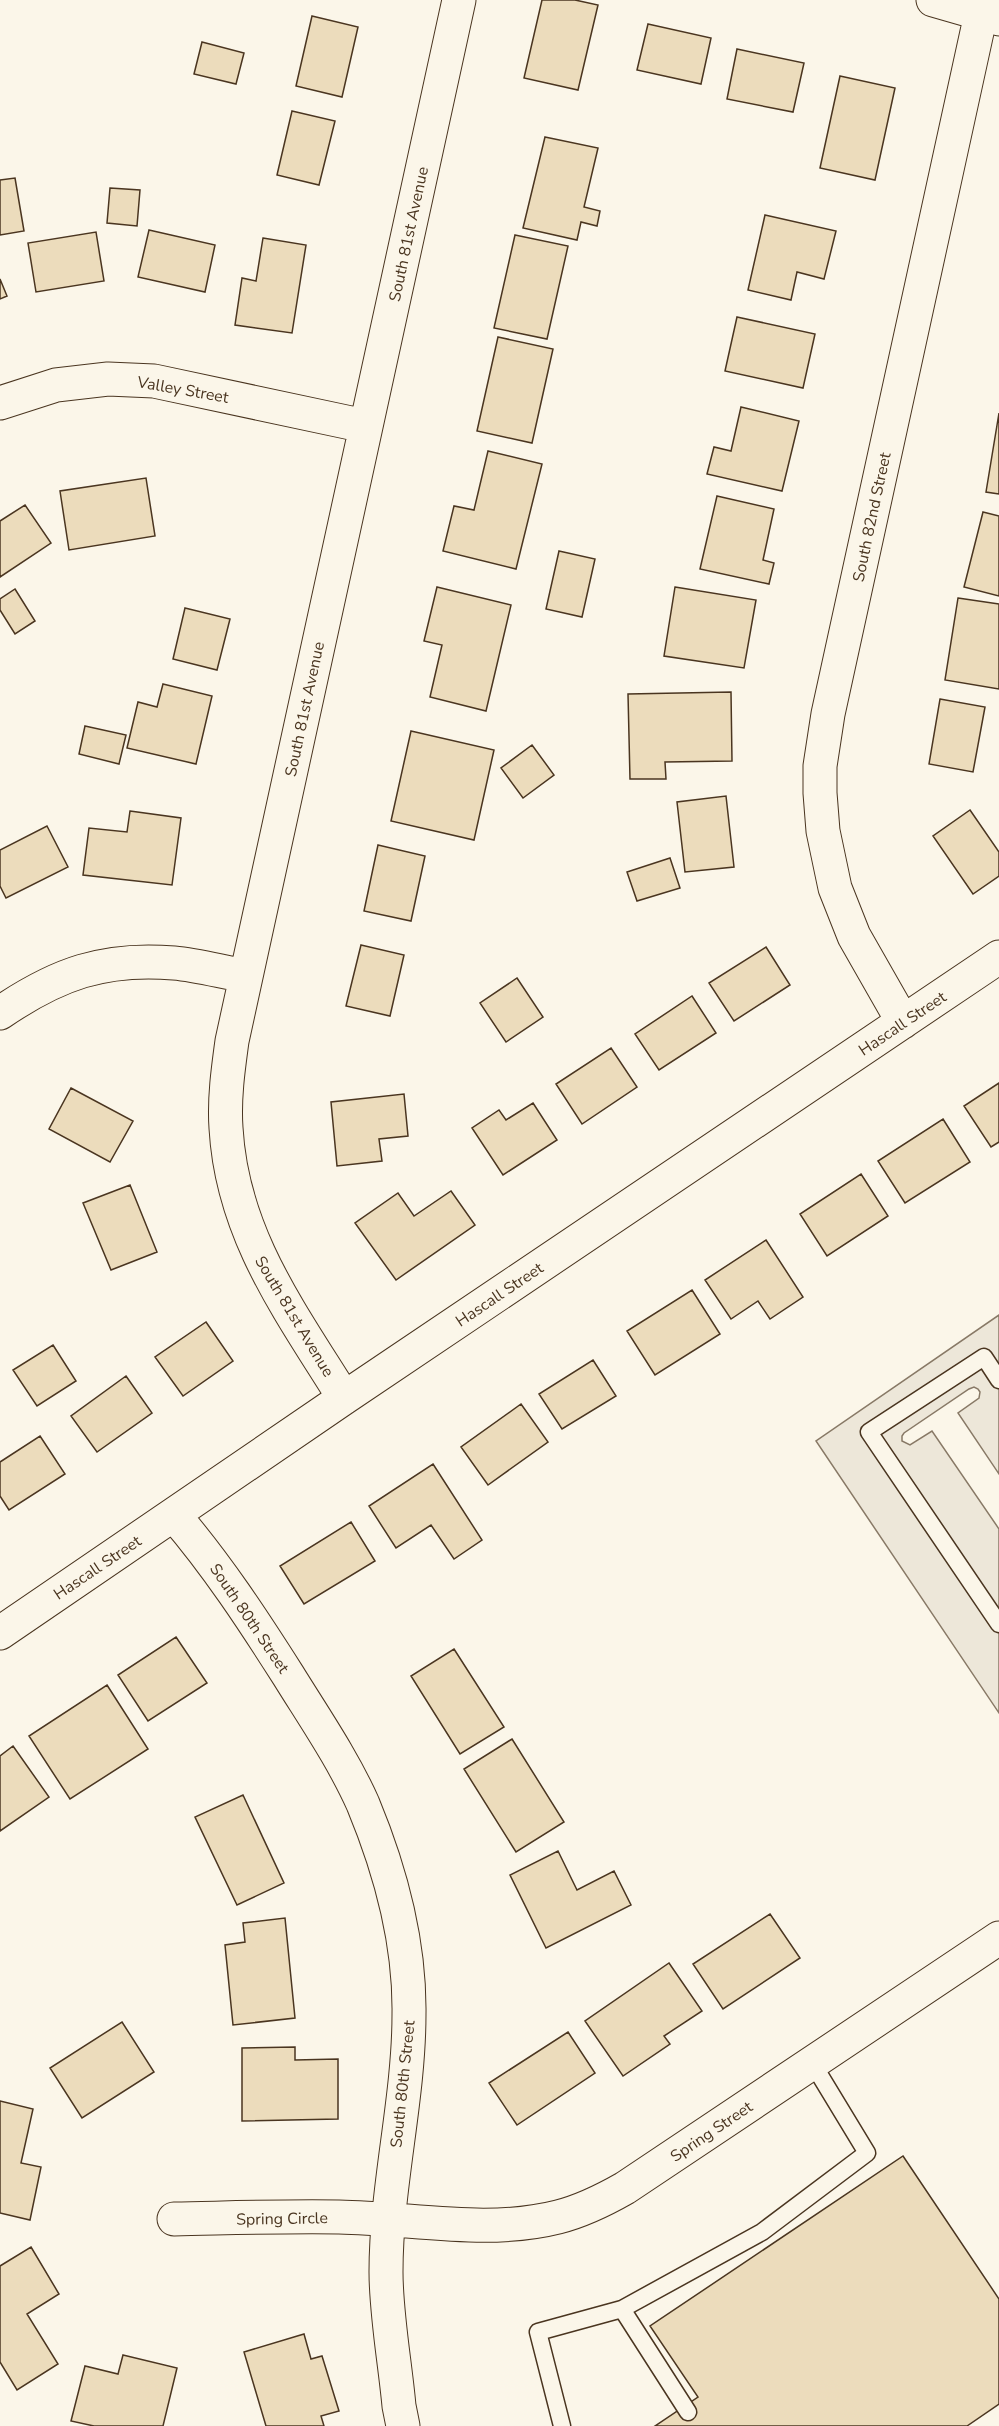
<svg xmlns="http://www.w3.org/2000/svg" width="999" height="2426" font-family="'Nunito Sans',sans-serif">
<rect width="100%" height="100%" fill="#fbf6e9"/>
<path fill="#ede7d9" stroke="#887966" stroke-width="1.5" d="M999,1315V1474L958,1413L979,1398L980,1392L978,1389L974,1387L969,1389L904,1433L902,1436V1441L910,1445L932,1431L999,1529V1713L816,1441Z"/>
<path fill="#ecdcbc" stroke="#4a3520" stroke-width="1.5" d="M542,0H575L598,5L578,90L524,78Z
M312,16L358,27L342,97L296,86Z
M648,24L711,38L701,84L637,70Z
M202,42L244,53L236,84L194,74Z
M737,49L804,63L793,112L727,99Z
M840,76L895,88L875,180L820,168Z
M292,111L335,121L319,185L277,175Z
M545,137L598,148L584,207L600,211L597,226L581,222L577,240L523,228Z
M15,178L24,231L0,235V180Z
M110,188L140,190L137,226L107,223Z
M765,215L836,231L824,279L797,272L791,300L748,290Z
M149,230L215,245L205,292L138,277Z
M96,232L104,281L36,292L28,243Z
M515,235L568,246L547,339L494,328Z
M263,238L306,245L292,333L235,325L242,278L256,281Z
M0,279L7,296L0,299Z
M737,317L815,334L803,388L725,371Z
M498,337L553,349L532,443L477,431Z
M741,407L799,421L782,491L707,474L714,447L731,451Z
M999,413V494L986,492Z
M488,451L542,464L516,569L443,551L454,506L474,510Z
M146,478L155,536L69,550L60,491Z
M717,496L774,509L763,560L774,563L769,584L700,569Z
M25,505L51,543L0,577V521Z
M983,512L999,516V596L964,587Z
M559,551L595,559L582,617L546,609Z
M437,587L511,605L486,711L430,697L442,645L424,641Z
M675,587L756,600L744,668L664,656Z
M15,589L35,621L15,634L0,610V599Z
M958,598L999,604V689L945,680Z
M185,608L230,619L217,670L173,659Z
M163,684L212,696L196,764L127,748L138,702L157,707Z
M731,692L732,761L665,762L666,779H630L628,694Z
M940,699L985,707L973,772L929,764Z
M85,726L126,735L119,764L79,754Z
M411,731L494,750L474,840L391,821Z
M532,745L554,775L523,798L501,768Z
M726,796L734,867L685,872L677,802Z
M970,810L999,852V876L973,894L933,836Z
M130,811L181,818L172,885L83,875L89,828L127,832Z
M47,826L68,867L6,898L0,886V850Z
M378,845L425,856L411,921L364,911Z
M670,858L680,888L637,901L627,872Z
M361,945L404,955L390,1016L346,1006Z
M766,947L790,985L734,1021L709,983Z
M517,978L543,1017L506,1042L480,1003Z
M692,996L716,1033L659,1070L635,1034Z
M611,1048L637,1087L582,1124L556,1084Z
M999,1083V1142L991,1147L964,1106Z
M71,1088L133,1121L110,1162L49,1129Z
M404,1094L408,1136L379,1139L382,1161L337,1166L331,1102Z
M533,1103L557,1140L503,1175L472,1128L499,1110L506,1120Z
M943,1119L970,1162L905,1203L878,1161Z
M861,1174L888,1216L827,1256L800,1214Z
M130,1185L157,1252L111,1270L83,1203Z
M451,1191L475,1225L396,1280L355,1223L398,1193L414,1216Z
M766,1240L803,1297L770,1319L758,1301L731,1319L705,1280Z
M692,1290L720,1334L655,1375L627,1331Z
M206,1322L233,1361L183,1396L155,1357Z
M53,1345L76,1381L37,1406L13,1370Z
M593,1360L616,1396L562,1429L539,1394Z
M126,1376L152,1413L97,1452L71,1416Z
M521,1404L548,1442L488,1485L461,1447Z
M40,1436L65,1474L9,1510L0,1496V1462Z
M433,1464L482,1540L454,1559L431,1525L396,1548L369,1506Z
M351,1522L375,1561L304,1604L280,1566Z
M176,1637L207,1683L148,1721L118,1675Z
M454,1649L504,1727L460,1754L411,1676Z
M107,1685L148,1749L70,1799L29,1736Z
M512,1739L564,1822L516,1852L464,1769Z
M13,1746L49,1797L0,1831V1756Z
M243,1795L284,1883L237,1905L195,1817Z
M558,1851L577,1890L614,1871L631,1905L546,1948L510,1875Z
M770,1914L800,1958L723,2009L693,1964Z
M285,1918L295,2018L233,2025L225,1945L245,1942L243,1923Z
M669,1963L702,2011L664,2036L670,2044L623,2076L585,2021Z
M122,2022L154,2072L82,2118L50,2068Z
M568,2032L595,2073L517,2125L489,2083Z
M295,2047V2060L338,2059V2119L242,2121V2048Z
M0,2101L33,2109L21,2163L41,2167L30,2220L0,2213Z
M903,2156L999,2299V2404L967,2426H655L698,2397L650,2326Z
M31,2247L59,2294L27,2314L58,2364L17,2390L0,2362V2266Z
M304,2334L311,2359L322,2356L339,2411L321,2416L324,2426H266L244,2352Z
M123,2355L177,2368L163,2426H94L71,2421L85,2366L118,2374Z"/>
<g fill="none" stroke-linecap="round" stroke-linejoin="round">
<g stroke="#4a3520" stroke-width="19">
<path id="lane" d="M999,1380L984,1357L869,1432L999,1624
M688,2412L622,2309L762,2232L867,2153L813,2064
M562,2426L538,2332L622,2309"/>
</g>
<g stroke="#4a3520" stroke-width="35">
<path id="street" d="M933,0L999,19
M0,403L56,385L108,379L154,381L365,426
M0,1013C57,974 104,957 174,963C198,965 222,972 246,976
M903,1022L854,936L835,888L823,831L820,793V766L828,714L984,0
M344,1398C290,1311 232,1234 226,1128C224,1099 228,1070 232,1041L459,0
M174,1515C217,1565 253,1620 288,1675C314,1717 343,1759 363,1804C390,1869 410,1942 409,2014C409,2100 386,2185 386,2272C386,2315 395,2362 399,2406L403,2426
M0,1633L344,1398L999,957
M174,2219C229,2218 284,2216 339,2217C411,2218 487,2235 558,2217C582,2211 604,2200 625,2188L999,1938"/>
</g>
<use href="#lane" stroke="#fbf6e9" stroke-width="16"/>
<use href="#street" stroke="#fbf6e9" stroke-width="33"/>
</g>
<g text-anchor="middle" stroke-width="4.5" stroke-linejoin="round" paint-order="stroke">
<g font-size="16" fill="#4a3520" stroke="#fbf6e9">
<text transform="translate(408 234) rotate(-78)" y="6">South 81st Avenue</text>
<text transform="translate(183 389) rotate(10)" y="6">Valley Street</text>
<text transform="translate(871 517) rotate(-78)" y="6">South 82nd Street</text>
<text transform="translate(304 709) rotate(-78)" y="6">South 81st Avenue</text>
<text transform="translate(902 1023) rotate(-34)" y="6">Hascall Street</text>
<text transform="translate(499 1294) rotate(-34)" y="6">Hascall Street</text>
<text transform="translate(295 1316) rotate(59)" y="6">South 81st Avenue</text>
<text transform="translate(97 1567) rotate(-34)" y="6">Hascall Street</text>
<text transform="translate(250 1618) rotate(56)" y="6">South 80th Street</text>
<text transform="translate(402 2084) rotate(-84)" y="6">South 80th Street</text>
<text transform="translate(711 2131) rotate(-34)" y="6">Spring Street</text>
<text transform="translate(282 2218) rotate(-1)" y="6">Spring Circle</text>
</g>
</g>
</svg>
